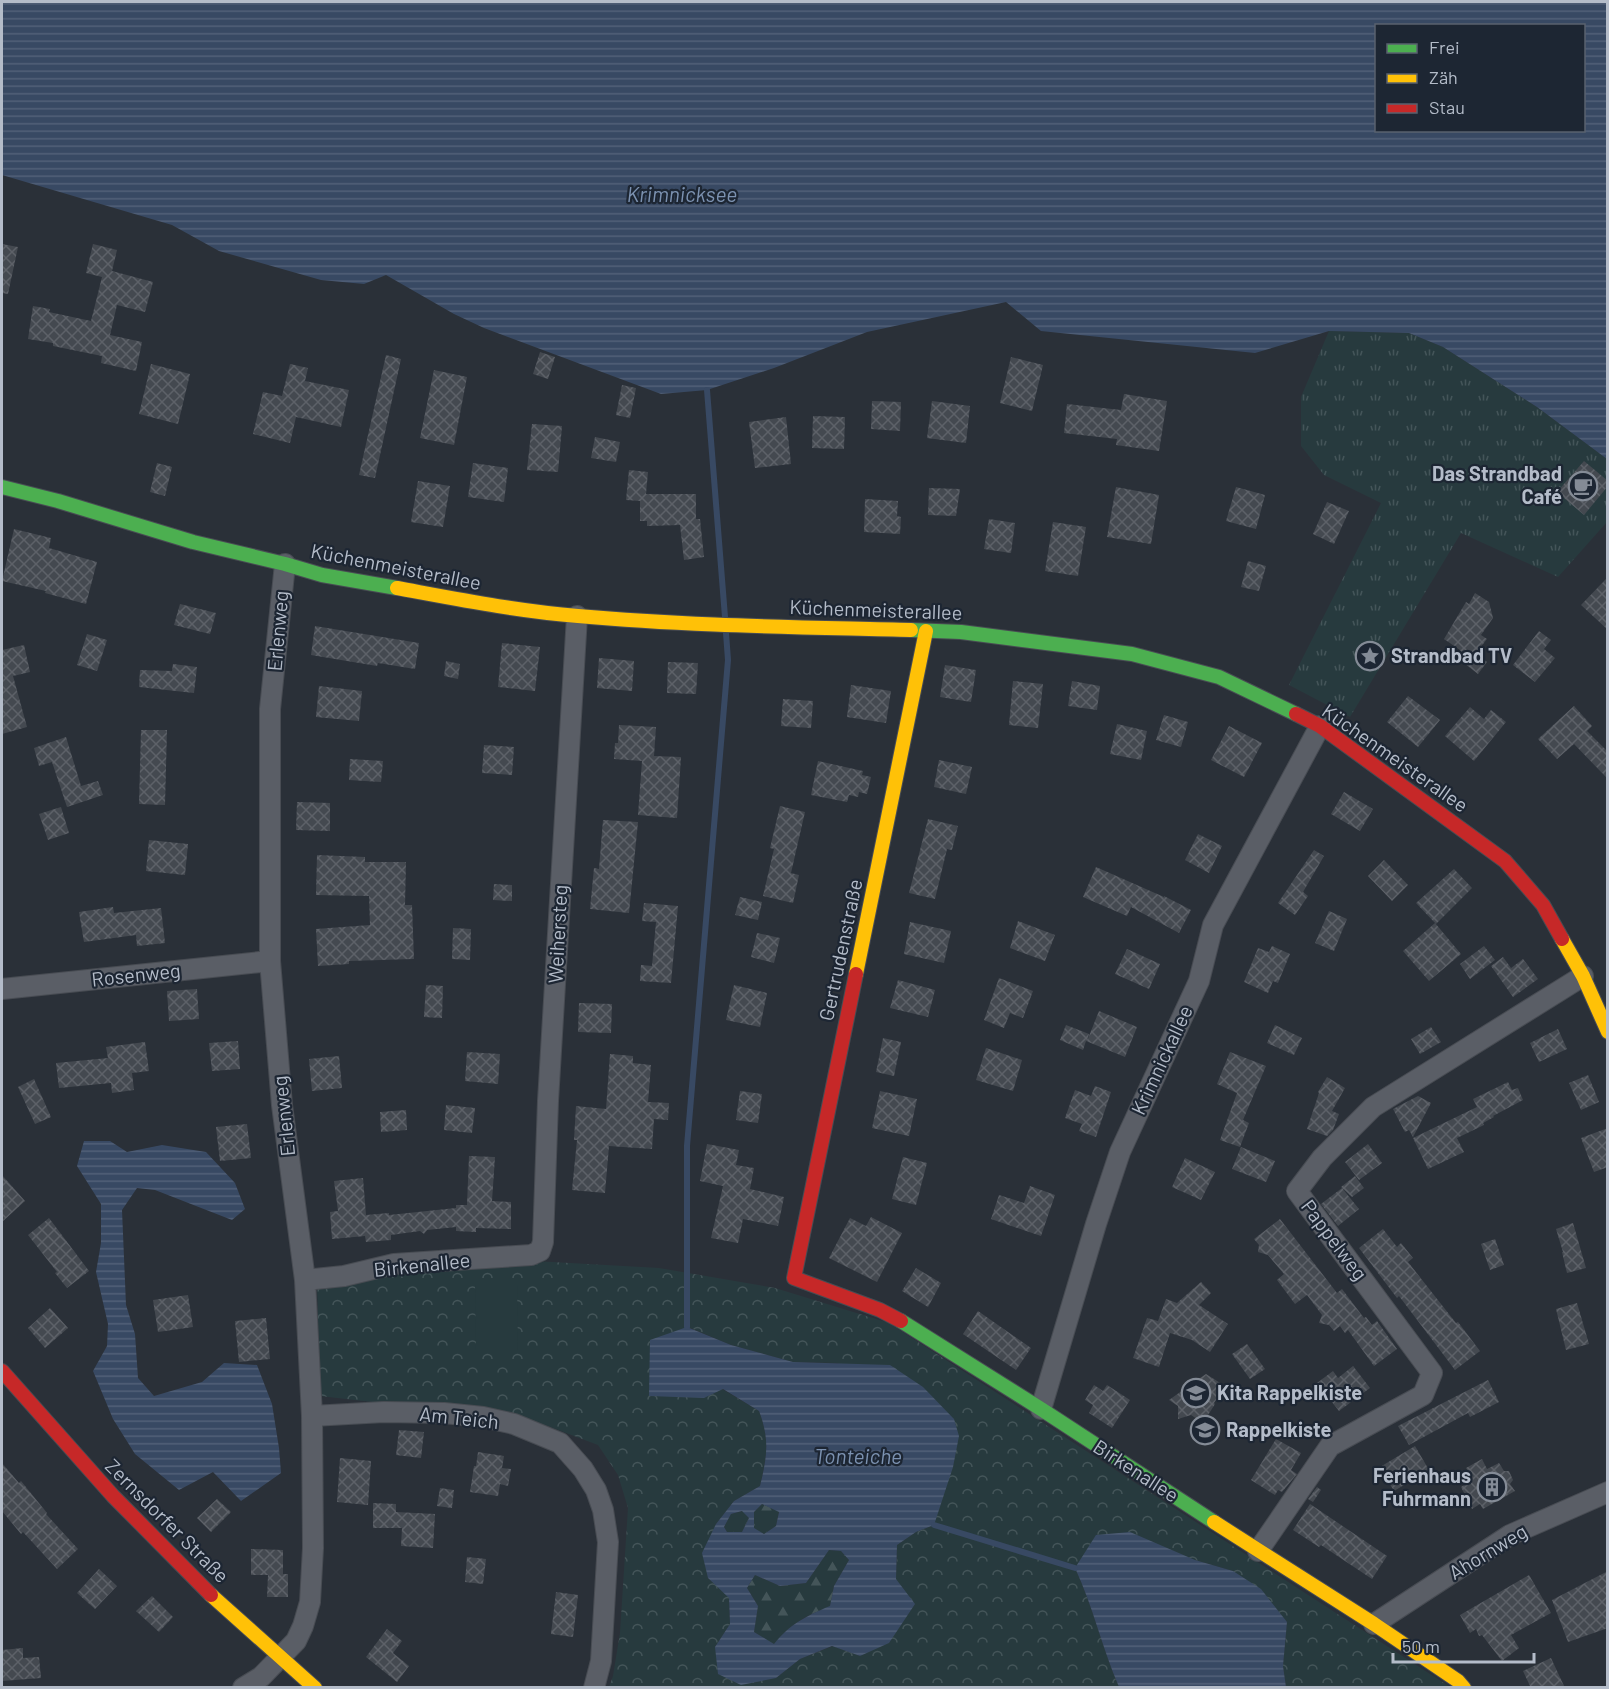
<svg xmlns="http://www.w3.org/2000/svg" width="1609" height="1689" font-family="Barlow,sans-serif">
<defs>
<pattern id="grass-tufts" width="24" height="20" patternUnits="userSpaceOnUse" patternTransform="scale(1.5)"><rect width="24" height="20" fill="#273a3e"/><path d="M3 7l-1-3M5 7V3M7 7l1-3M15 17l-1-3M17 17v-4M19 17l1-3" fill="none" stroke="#445559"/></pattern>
<pattern id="forest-firs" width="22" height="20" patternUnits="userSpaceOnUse" patternTransform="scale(1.5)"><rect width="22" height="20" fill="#273a3e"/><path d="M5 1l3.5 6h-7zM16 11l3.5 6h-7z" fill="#445559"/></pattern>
<pattern id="park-crowns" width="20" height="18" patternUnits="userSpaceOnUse" patternTransform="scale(1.5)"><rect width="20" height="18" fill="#273a3e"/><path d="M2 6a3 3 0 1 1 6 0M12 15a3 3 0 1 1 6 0" fill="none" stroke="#445559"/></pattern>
<pattern id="water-rules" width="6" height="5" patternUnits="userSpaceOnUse" patternTransform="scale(1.5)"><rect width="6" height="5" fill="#384963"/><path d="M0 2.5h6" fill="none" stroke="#526178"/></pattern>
<pattern id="building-cross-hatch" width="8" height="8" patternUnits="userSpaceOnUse" patternTransform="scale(1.5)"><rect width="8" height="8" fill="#444950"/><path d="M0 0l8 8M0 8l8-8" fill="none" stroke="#5d6168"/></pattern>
</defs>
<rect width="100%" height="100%" fill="#2a3038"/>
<path fill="url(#grass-tufts)" d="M1329,331L1409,333L1443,347L1537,407L1607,459V522L1558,577L1461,533L1350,717L1289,685L1381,503L1324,475L1301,446V397Z"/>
<path fill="url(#forest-firs)" d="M762,1504L779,1511L776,1526L764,1534L754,1529V1512Z
M743,1511L749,1518L742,1532H727L724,1527L731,1514Z
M829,1550L841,1551L849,1560L834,1586L830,1607C806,1615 790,1624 774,1645L754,1632L758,1606L747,1588L755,1575L780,1586L806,1583Z"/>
<path fill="url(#park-crowns)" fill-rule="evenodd" d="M534,1261L659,1268L775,1288L889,1323L1450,1687H1286L1283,1666L1287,1622L1233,1571L1195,1560L1075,1568C1093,1606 1102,1648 1119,1687H609L613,1676L620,1633L628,1508L618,1475L598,1445L545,1425L494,1416L320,1396L317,1280ZM688,1327L731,1345L793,1362L838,1363L934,1525L916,1532L897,1545L896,1579L860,1656L833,1646L800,1659L776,1678L715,1647L730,1624L729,1597L708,1578L716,1524L734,1501L760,1486C767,1455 770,1441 759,1411L722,1389Z"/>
<path fill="#273a3e" d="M475,1283H517L518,1352H476Z"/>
<path fill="url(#water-rules)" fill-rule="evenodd" d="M2,2H1607V459L1537,407L1443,347L1409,333L1329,331L1255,353L1041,331L1006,302L867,332L774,368L707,390L661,394L484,328L454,314L386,275L364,284L321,280L219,251L172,225L2,175ZM1376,26H1584V130H1376Z
M84,1141H110L127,1152L162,1145L206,1152L235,1183L245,1209L232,1220L155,1190L137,1188L122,1210L126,1305L135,1334L138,1378L154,1396L202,1382L224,1363L257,1365L272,1404L279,1448L281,1473L241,1501L213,1472L179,1490L135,1454L113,1419L93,1371L107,1346L108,1324L96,1272L101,1243V1204L77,1166Z
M687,1327L731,1345L793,1362L890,1365L923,1387L954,1419L959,1436L953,1467L934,1525L916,1532L897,1545L896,1579L915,1604L889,1643L860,1656L832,1646L800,1659L776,1678L741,1685L718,1674L715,1647L730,1624L729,1598L708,1578L702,1553L716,1524L734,1501L760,1486C767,1457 770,1440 759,1411L723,1389L704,1398L649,1396L650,1340ZM762,1504L779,1512L776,1526L764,1534L754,1528V1512ZM742,1511L749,1518L742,1532H727L724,1527L731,1514ZM829,1550L841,1551L849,1560L834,1586L830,1606C806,1616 790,1624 774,1644L754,1632L758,1606L747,1588L755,1575L780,1586L806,1583Z
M1130,1532L1195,1560L1233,1571L1261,1589L1287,1622L1283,1666L1286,1687H1119C1102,1648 1093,1606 1075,1568L1096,1535Z"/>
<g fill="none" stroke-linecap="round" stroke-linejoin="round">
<path stroke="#384963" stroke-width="6" d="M707,390L725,617
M687,1327V1146L728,660L726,633
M934,1525L1075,1568"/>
</g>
<path fill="url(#building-cross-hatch)" d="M2,244L18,247L8,294L2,293Z
M93,244L117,250L112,271L153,282L145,312L117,305L110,335L142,342L136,371L101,363L102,356L53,346V343L28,339L33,306L50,309L49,312L91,321L102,277L86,273Z
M540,352L555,357L548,379L533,374Z
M386,355L401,359L375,478L359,475Z
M1011,357L1043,365L1032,411L1000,403Z
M151,364L190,374L178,424L139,414Z
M290,364L308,368L305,381L349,390L341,427L296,417L290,443L253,434L263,392L282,396Z
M434,370L467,377L454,445L420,438Z
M622,385L636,388L630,418L616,415Z
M1124,394L1167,401L1159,451L1116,445L1117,439L1064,433L1067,404L1121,410Z
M872,401L901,402L900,431L871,429Z
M932,401L970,406L966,443L927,438Z
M813,416L845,417L844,449L812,448Z
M786,417L791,464L755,468L749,422Z
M532,424L562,426L558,472L527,470Z
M595,437L620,442L616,462L591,458Z
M1584,461L1608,481V486L1584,515L1557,492Z
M157,463L172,467L165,496L150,492Z
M473,463L508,468L504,502L468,497Z
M629,470L648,472L646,494H696V519H700L704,557L684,560L680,525L647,526V521H640V501L626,500Z
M418,481L450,486L443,527L411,522Z
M1116,487L1159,495L1151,544L1107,537Z
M1236,487L1265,495L1256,529L1226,521Z
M929,488L960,489L956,516L928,515Z
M865,499L898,501L897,516L901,517L900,534L864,532Z
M1327,502L1349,511L1334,544L1313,534Z
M989,519L1015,523L1011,553L984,549Z
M1053,522L1086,527L1078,576L1045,571Z
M14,529L51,538L49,548L97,562L86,604L45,593L46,591L2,581Z
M1248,561L1266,566L1259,591L1241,587Z
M1608,577V630L1581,605Z
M1475,593L1489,602L1493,618L1481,635L1487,639L1476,653L1487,662L1478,674L1455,656L1460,650L1444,639L1466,602L1469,604Z
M180,604L216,613L210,634L174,625Z
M315,626L419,643L415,669L378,663L377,666L311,655Z
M1539,631L1551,640L1544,649L1555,658L1535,682L1513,665Z
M87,634L107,640L97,671L77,665Z
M502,643L540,647L535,691L498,687Z
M24,645L30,672L13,676L27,727L2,734V650Z
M599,658L634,661L632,691L597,688Z
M446,661L460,664L458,679L444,676Z
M668,662L698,663L696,694L667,693Z
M173,664L197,667L194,693L139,687L140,670L172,671Z
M945,665L976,670L971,702L940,697Z
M1013,681L1043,684L1038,728L1009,725Z
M1072,681L1100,686L1097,710L1068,706Z
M851,685L891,691L886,723L847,717Z
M319,686L362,691L359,721L316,717Z
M1408,696L1440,720L1418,747L1387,722Z
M783,699L813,701L811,728L781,726Z
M1574,706L1592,726L1587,731L1608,752V779L1574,744L1557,759L1538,739Z
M1470,707L1484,719L1491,710L1506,722L1474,761L1445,736Z
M1164,715L1188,722L1181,747L1156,740Z
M1117,724L1147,731L1141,760L1110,754Z
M619,725L656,727L654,756L681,757L677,818L638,815L642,761L614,759L615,743H618Z
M1229,726L1262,743L1244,777L1211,760Z
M141,730H167L165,805L139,804Z
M66,737L81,786L98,781L103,795L67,807L52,762L39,766L34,748Z
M484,745L514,747L512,775L482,773Z
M350,759L383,761L381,782L349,780Z
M939,760L972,767L966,794L934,787Z
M818,761L863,771L862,775L871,777L867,794L859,792L858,797L849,795L847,802L811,795Z
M1344,792L1373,809L1360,831L1331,814Z
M297,802L330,803V831L296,830Z
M780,806L805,812L791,873L799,875L793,903L763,896L774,849L770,848Z
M61,807L69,833L48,840L39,814Z
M928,819L958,826L952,850L947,849L935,899L909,893Z
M603,820L638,822L629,913L590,909L594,868L599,869Z
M1198,834L1222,846L1209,873L1185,860Z
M149,840L188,844L185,875L146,871Z
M1314,850L1324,856L1303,892L1308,896L1295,915L1278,903Z
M317,855L365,857V862H406L405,905H412L414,959L349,961V964L318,966L316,929L370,925L369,896L316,895Z
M1384,860L1408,885L1392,901L1368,876Z
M1096,867L1164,897V896L1191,910L1179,933L1131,907L1127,916L1083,897Z
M1454,869L1472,888L1436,924L1416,903Z
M494,884L512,885V901L493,900Z
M740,897L762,902L758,920L735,915Z
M644,903L678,906L671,983L640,981L641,965L652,966L656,922L642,921Z
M113,907L114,913L161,908L165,943L137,946L136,935L84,942L79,912Z
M1329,911L1347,919L1334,951L1315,943Z
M1018,921L1055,935L1045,961L1010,948Z
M910,922L951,931L944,963L904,954Z
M1435,923L1461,954L1429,981L1403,951Z
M453,928L471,929L470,960L452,959Z
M757,933L780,938L774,963L751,957Z
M1272,946L1290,954L1278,983L1273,981L1268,993L1244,982L1258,948L1269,952Z
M1484,946L1495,960L1470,979L1460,964Z
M1127,949L1160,964L1149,989L1115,974Z
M1503,957L1511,968L1523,959L1538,979L1513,997L1491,966Z
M999,978L1033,991L1023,1018L1010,1013L1004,1028L984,1020Z
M898,980L935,990L928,1017L890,1008Z
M426,985L443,986L442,1018L424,1017Z
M734,985L767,993L760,1027L726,1020Z
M197,989L199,1019L169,1021L167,991Z
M579,1003L612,1004L611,1033L578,1032Z
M1099,1011L1137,1027L1125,1057L1086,1041L1083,1050L1060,1040L1066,1025L1089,1034L1087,1041Z
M1275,1025L1302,1038L1294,1055L1267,1043Z
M1431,1027L1441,1042L1420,1054L1411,1039Z
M1558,1029L1567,1049L1539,1062L1530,1043Z
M883,1038L901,1042L894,1076L876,1072Z
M238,1041L240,1069L212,1071L209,1043Z
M145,1042L149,1071L132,1073L134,1090L112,1093L111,1083L59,1088L56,1063L108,1058L106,1047Z
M986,1048L1022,1060L1013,1091L976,1080Z
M467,1052L500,1054L498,1084L465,1081Z
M1230,1052L1266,1066L1243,1120L1249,1123L1240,1147L1220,1140L1237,1093L1217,1084Z
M610,1054L633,1056V1063L651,1065L648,1102L669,1103L668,1120L654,1119L652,1149L609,1146L605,1193L572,1190L577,1140H574L576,1106L606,1109Z
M339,1056L342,1088L312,1091L309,1059Z
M1588,1075L1599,1102L1581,1110L1569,1083Z
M1327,1077L1345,1088L1332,1111L1339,1114L1333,1130L1327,1136L1307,1129L1319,1093L1318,1092Z
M34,1079L51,1117L35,1124L18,1087Z
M1508,1082L1512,1090L1518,1088L1523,1100L1493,1116L1494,1117L1483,1123L1484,1125L1457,1138L1464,1152L1428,1169L1413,1138L1477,1107L1473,1099Z
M1095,1086L1111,1092L1096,1137L1079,1131L1082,1124L1065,1118L1075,1090L1091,1096Z
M740,1091L762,1094L758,1123L736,1120Z
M880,1091L917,1099L909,1136L872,1128Z
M1418,1096L1431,1103L1413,1137L1409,1130L1405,1132L1393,1109Z
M446,1105L475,1108L472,1133L444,1130Z
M406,1110L407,1130L381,1132L380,1112Z
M247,1124L251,1158L220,1161L216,1127Z
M1608,1128V1167L1594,1172L1581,1138Z
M707,1144L739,1150L736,1165L754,1168L750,1189L784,1197L778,1226L743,1219L738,1243L711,1238L723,1186L700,1181Z
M1368,1144L1382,1163L1359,1180L1345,1162Z
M1241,1147L1275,1161L1266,1182L1232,1169Z
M469,1156L495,1157L492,1201L511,1202V1229L476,1228V1232L456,1231V1227L427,1230L424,1234L420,1231L391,1235V1240L366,1242L365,1236L332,1239L330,1212L338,1211L334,1181L363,1178L366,1215L389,1213V1215L456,1208V1205H467Z
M903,1157L927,1163L916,1205L892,1199Z
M1185,1158L1215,1172L1201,1200L1172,1187Z
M2,1175L25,1201L2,1222Z
M1355,1176L1364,1188L1352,1197L1341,1187Z
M1030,1186L1055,1195L1041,1236L991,1219L999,1195L1024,1203Z
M1342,1188L1359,1209L1338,1226L1321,1204Z
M871,1217L902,1233L877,1282L829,1258L850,1218L866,1226Z
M49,1218L89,1271L67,1288L55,1273L57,1272L28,1235Z
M1280,1219L1337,1293L1342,1289L1364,1318L1366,1317L1372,1325L1377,1321L1397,1349L1374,1366L1348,1330L1345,1333L1340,1326L1334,1331L1329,1325L1319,1323L1322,1315L1307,1295L1295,1304L1277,1280L1284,1274L1268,1255L1258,1252L1259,1245L1254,1239Z
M1573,1223L1586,1268L1567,1273L1562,1252H1563L1556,1229Z
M1383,1229L1397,1247L1401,1243L1413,1258L1408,1262L1456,1323L1458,1322L1480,1351L1455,1370L1399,1296L1397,1298L1359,1248Z
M1495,1239L1504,1265L1490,1270L1481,1244Z
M916,1268L941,1283L928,1307L902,1291Z
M1201,1282L1211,1293L1199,1305L1228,1324L1210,1352L1192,1340L1170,1333L1159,1367L1133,1358L1147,1318L1158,1321L1166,1299L1177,1303Z
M188,1295L193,1327L158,1332L153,1300Z
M1577,1303L1589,1344L1566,1350L1556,1309Z
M50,1308L68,1328L45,1348L28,1328Z
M978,1311L1031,1348L1016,1370L963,1334Z
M266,1318L270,1359L239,1362L235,1321Z
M1247,1344L1265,1369L1250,1379L1232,1354Z
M1353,1366L1370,1388L1339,1411L1317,1383L1333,1371L1338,1378Z
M1206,1374L1225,1386L1214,1403L1215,1404L1203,1423L1191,1415L1178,1419V1406L1169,1400L1190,1385L1191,1386L1194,1382Z
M1488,1380L1499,1402L1470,1417L1468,1413L1409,1445L1398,1426Z
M1094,1385L1103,1391L1107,1385L1130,1400L1112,1428L1089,1413L1093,1405L1085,1400Z
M399,1430L424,1432L421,1458L396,1455Z
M1276,1439L1301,1453L1291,1470L1297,1474L1282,1492L1278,1490L1275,1495L1251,1480Z
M1415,1446L1429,1470L1394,1491L1380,1467Z
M478,1452L504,1456L502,1468L511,1469L508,1486L500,1484L498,1496L470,1492L474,1466H476Z
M340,1458L371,1461L368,1505L337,1502Z
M1482,1459L1487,1469L1499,1463L1504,1471H1509L1513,1480L1510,1484L1515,1491L1483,1509L1480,1504L1472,1509L1461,1487L1469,1482L1467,1480L1472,1478L1466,1468Z
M2,1463L19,1483L21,1481L47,1513L46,1514L78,1549L57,1569L23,1532L21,1534L2,1511Z
M1317,1487L1321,1490L1313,1502L1308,1499Z
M440,1488L454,1490L452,1508L437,1506Z
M217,1499L231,1512L211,1532L197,1518Z
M373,1503L396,1504V1512L435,1514L433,1548L401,1546L402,1528H373Z
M1310,1504L1387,1556L1372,1579L1321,1545L1319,1547L1293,1530Z
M251,1549L283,1550V1574H288V1597H267L268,1575H251Z
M467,1557L486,1559L483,1584L465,1582Z
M99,1569L117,1586L95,1609L77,1593Z
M1608,1571V1628L1568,1642L1552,1600Z
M1529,1575L1551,1613L1511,1635L1519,1648L1502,1661L1482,1635L1479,1636L1476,1629L1470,1633L1460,1615Z
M556,1592L578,1595L573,1637L551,1634Z
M152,1596L173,1617L159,1632L136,1611Z
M387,1629L402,1641L393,1653L409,1666L397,1682L366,1657Z
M23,1648V1658L39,1657L41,1678L2,1681V1650Z
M1551,1658L1565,1688H1531L1523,1671Z"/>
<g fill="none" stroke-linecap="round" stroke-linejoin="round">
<g stroke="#484c53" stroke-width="22">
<path id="street" d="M2,989L270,961
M305,1280L344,1276L394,1264L531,1255L540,1251L543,1242L548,1101L577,616
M1041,1409L1096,1224L1120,1152L1199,981L1213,925L1320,726
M312,1416L384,1412L444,1413L483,1417L514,1424L560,1443L583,1469L596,1490L603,1510L608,1542L601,1661L594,1688
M1258,1551L1330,1446L1423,1395L1432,1373L1297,1191L1322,1158L1373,1107L1583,976
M1374,1624L1510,1535L1608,1492
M243,1688L261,1677L296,1641L303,1626L310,1602L313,1548L312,1416L305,1280L282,1105L270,961V709L285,564"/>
</g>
<g stroke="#484c53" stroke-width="16">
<path id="fast" d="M2,487L58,501L193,542L285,564L322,575L397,588
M911,630L961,632L1132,654L1219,677L1296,714
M901,1321L1041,1409L1214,1522"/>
</g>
<g stroke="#484c53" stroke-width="16">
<path id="slow" d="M397,588C457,599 517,611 578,616C689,626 800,627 911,630
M1562,939L1583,976L1608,1032
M856,974L926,631
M1214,1522L1374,1624L1458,1681L1464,1688
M211,1595L315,1688"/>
</g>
<g stroke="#484c53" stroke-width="16">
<path id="jam" d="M1296,714L1320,726L1505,861L1543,905L1562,939
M856,974L794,1278L880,1310L901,1321
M2,1371L113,1496L211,1595"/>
</g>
<use href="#street" stroke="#5a5e66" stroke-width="20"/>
<use href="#fast" stroke="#4caf50" stroke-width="14"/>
<use href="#slow" stroke="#ffc107" stroke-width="14"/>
<use href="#jam" stroke="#c62828" stroke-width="14"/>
</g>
<defs>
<g id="cafe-ring" transform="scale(1.5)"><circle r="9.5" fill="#1d2633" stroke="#848b96" stroke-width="1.5"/><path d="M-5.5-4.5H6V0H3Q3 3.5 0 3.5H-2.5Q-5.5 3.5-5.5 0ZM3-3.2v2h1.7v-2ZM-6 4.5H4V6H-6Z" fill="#848b96"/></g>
<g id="sight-ring" transform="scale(1.5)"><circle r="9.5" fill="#1d2633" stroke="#848b96" stroke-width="1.5"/><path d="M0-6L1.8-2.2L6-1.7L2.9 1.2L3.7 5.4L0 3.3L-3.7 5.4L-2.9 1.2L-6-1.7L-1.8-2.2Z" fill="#848b96"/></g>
<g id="school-ring" transform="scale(1.5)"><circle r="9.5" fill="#1d2633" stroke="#848b96" stroke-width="1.5"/><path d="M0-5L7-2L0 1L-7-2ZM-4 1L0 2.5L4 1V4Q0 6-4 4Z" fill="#848b96"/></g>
<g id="building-ring" transform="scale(1.5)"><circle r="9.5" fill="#1d2633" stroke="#848b96" stroke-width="1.5"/><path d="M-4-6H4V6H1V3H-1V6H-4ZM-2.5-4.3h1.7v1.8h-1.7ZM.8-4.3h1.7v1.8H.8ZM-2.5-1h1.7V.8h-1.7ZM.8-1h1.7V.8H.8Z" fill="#848b96"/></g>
</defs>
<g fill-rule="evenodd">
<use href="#cafe-ring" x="1583" y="486"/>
<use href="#sight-ring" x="1370" y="656"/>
<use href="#school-ring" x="1196" y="1393"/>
<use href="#school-ring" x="1205" y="1430"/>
<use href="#building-ring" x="1492" y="1487"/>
</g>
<g text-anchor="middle" stroke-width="4.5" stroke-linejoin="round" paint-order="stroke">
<g font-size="20" font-weight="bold" fill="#b4bcc9" stroke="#1d2633" text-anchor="start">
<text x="1562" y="481" text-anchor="end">Das Strandbad<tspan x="1562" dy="23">Café</tspan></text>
<text x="1391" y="663">Strandbad TV</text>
<text x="1217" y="1400">Kita Rappelkiste</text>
<text x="1226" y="1437">Rappelkiste</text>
<text x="1471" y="1483" text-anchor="end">Ferienhaus<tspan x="1471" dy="23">Fuhrmann</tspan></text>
</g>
<g font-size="20" fill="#b4bcc9" stroke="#1d2633">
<text transform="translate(396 567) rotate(11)" y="7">Küchenmeisterallee</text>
<text transform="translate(876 610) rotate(2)" y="7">Küchenmeisterallee</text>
<text transform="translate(278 631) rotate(-85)" y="7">Erlenweg</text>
<text transform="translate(1395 758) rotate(35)" y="7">Küchenmeisterallee</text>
<text transform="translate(558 934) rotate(-87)" y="7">Weihersteg</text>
<text transform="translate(841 950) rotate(-78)" y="7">Gertrudenstraße</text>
<text transform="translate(136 975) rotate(-6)" y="7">Rosenweg</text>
<text transform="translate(1162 1060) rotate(-65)" y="7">Krimnickallee</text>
<text transform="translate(284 1116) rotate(-96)" y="7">Erlenweg</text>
<text transform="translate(1334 1240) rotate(53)" y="7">Pappelweg</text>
<text transform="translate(422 1265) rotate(-6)" y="7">Birkenallee</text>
<text transform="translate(459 1418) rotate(6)" y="7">Am Teich</text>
<text transform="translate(1136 1471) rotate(33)" y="7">Birkenallee</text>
<text transform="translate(167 1521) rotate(45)" y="7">Zernsdorfer Straße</text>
<text transform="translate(1488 1552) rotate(-31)" y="7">Ahornweg</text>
</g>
<g font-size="21" font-style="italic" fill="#7c92b1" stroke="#1d2633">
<text x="682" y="202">Krimnicksee</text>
<text x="858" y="1464">Tonteiche</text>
</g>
</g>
<rect width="1609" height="1689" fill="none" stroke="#b4bcc9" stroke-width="6"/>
<rect x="1375" y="24" width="210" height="108" fill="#1d2633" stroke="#59626f" stroke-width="1.5"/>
<rect x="1387" y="44" width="30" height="9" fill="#4caf50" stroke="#59626f" stroke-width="1.5"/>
<text x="1429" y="54" font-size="18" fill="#b4bcc9">Frei</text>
<rect x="1387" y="74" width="30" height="9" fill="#ffc107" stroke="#59626f" stroke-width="1.5"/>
<text x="1429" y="84" font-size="18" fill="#b4bcc9">Zäh</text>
<rect x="1387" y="104" width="30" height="9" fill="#c62828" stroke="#59626f" stroke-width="1.5"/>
<text x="1429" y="114" font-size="18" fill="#b4bcc9">Stau</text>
<path d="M1393 1653v9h141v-9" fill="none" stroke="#b4bcc9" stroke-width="3"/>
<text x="1402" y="1653" font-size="18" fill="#b4bcc9" stroke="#1d2633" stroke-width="4.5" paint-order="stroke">50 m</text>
</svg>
